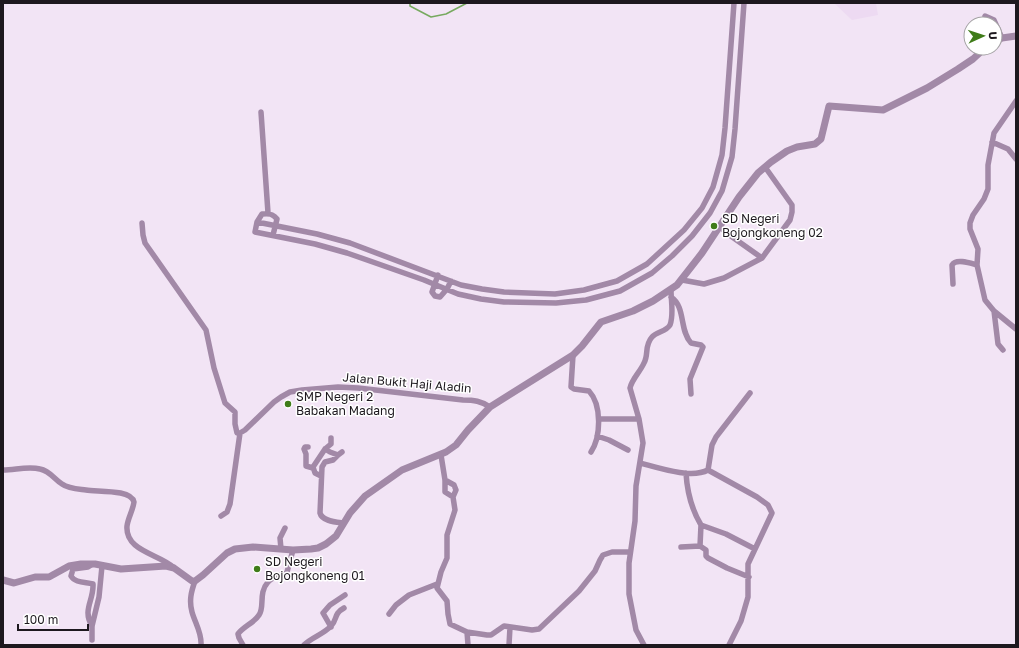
<svg xmlns="http://www.w3.org/2000/svg" width="1019" height="648" font-family="'Golos Text',sans-serif">
<rect width="100%" height="100%" fill="#f2e4f5"/>
<path fill="#eddaf2" d="M834,3H876L878,15L852,20Z"/>
<g fill="none" stroke-linecap="round" stroke-linejoin="round">
<path stroke="#77a95f" stroke-width="1.5" d="M410,3V6L431,17L446,14L467,3"/>
<path stroke="#a289a7" stroke-width="5.5" d="M985,16L994,20L1002,38
M1016,101L994,133L988,165V189L984,199L973,215L970,223V229L978,249L977,265L985,300L994,311L1016,329
M261,112L268,213
M992,142L1008,149L1016,159
M257,222L317,234L350,243L461,285L482,289L504,292L555,294L584,290L617,281L647,264L684,230L702,208L713,187L722,155L725,128L734,3
M142,223L143,235L145,243L206,330L214,368L225,403L235,412V424L237,433H240L245,430L274,402L281,397L290,392L302,390L338,387L358,388L463,400C474,400 481,401 490,407
M720,227L728,234L762,258
M273,235L277,219C273,214 269,213 262,214L257,222L255,232L315,244L347,253L424,280L458,294L481,299L504,302L556,303L586,300L620,291L652,273L672,256L692,236L710,213L722,191L732,157L735,129L744,3
M438,275L432,292L435,296L440,297L447,289L451,281
M682,280L704,284L724,278L762,258L790,220L792,212V205L765,167
M953,284L952,265C956,258 970,263 977,265
M671,297C686,307 679,330 691,343L701,345L703,347L690,379L691,394
M994,311L998,344L1003,350
M573,355L571,387L574,389L589,391C602,405 601,437 591,452
M599,419H639
M597,436L609,440L628,450
M308,447H305L304,449L306,454V466L313,468
M325,449L330,452L338,455
M342,452L338,455L333,460L325,462L322,467L320,513C322,521 335,522 343,523
M441,455L445,480V492L453,497
M640,463C659,468 691,479 708,470L757,497L768,505L772,513L748,564V597L741,621L729,645
M3,470C15,470 28,466 40,469C50,471 54,479 62,484C69,489 78,489 86,490C97,492 131,489 134,502C133,510 128,518 127,526C125,551 159,554 173,567
M708,470L712,445L716,437L750,393
M686,473C687,490 692,510 701,525L726,534L755,549
M321,476L315,473L313,467L325,449L331,444V438
M445,480L454,485L456,490L453,497L455,510L447,535V558L441,572L437,588L447,601L448,614L450,624L467,632L487,635H491L504,626L532,630L539,629L579,591L595,571L600,560L603,555L612,552H630
M221,516L227,512L230,504L240,433
M700,546L706,550V556L708,558L727,568L749,577
M681,547L700,546L701,525
M281,549L280,538L285,528
M91,565L88,567L73,569L71,576C75,583 85,582 93,584C94,600 82,610 92,626
M195,581C191,592 189,601 192,612C195,623 202,633 201,645
M389,614L396,605L409,595L437,584
M331,627L323,613L330,605L345,595
M467,632L468,645
M92,640V626L99,597L102,566
M243,645L239,638L238,634C244,626 254,623 259,615C265,607 258,593 268,582C273,576 281,576 287,572L293,550
M304,645C312,637 324,634 331,626C338,619 333,614 344,608
M509,645L510,627
M644,645L636,630L629,594V563L635,521L636,486L643,443L639,419L630,388C632,379 640,372 644,363C649,354 644,346 652,337C657,331 666,332 670,325C674,315 671,301 671,290"/>
<path stroke="#a289a7" stroke-width="7" d="M995,42L1002,38L1016,36
M3,580L14,583L35,577H49L69,566L81,564H95L121,569L166,566L174,568L192,581H195L203,575L227,553L235,549L253,547L293,550L311,549L318,548L326,544L336,536L350,513L365,496L402,470L446,452L456,445L468,430L490,407L573,355L582,346L601,322L633,311L653,301L677,285L702,253L739,197L758,173L771,162L787,151L797,147L815,144L821,139L829,106L883,110L927,88L958,69L973,59L985,48"/>
</g>
<g fill="#3f7c19" stroke="#fff" stroke-width="1.5">
<circle cx="714" cy="226" r="4"/>
<circle cx="288" cy="404" r="4"/>
<circle cx="257" cy="569" r="4"/>
</g>
<g text-anchor="middle" stroke-width="3" stroke-linejoin="round" paint-order="stroke">
<g font-size="12" fill="#1d181e" stroke="#fff" text-anchor="start">
<text x="722" y="223">SD Negeri<tspan x="722" dy="14">Bojongkoneng 02</tspan></text>
<text x="296" y="401">SMP Negeri 2<tspan x="296" dy="14">Babakan Madang</tspan></text>
<text x="265" y="566">SD Negeri<tspan x="265" dy="14">Bojongkoneng 01</tspan></text>
</g>
<g font-size="12" fill="#1d181e" stroke="#fff">
<text transform="translate(407 383) rotate(5)" y="4">Jalan Bukit Haji Aladin</text>
</g>
</g>
<rect width="1019" height="648" fill="none" stroke="#1d181e" stroke-width="8"/>
<g transform="translate(983 36) rotate(87)"><circle r="19" fill="#ffffff" stroke="#a5a3a5"/>
<path d="M0-3L7 15L0 10L-7 15Z" fill="#3f7c19"/>
<text y="-6" font-size="11" font-weight="bold" text-anchor="middle" fill="#1d181e">U</text>
</g>
<path d="M18 624v6h70v-6" fill="none" stroke="#1d181e" stroke-width="2"/>
<text x="24" y="624" font-size="12" fill="#1d181e" stroke="#ffffff" stroke-width="3" paint-order="stroke">100 m</text>
</svg>
